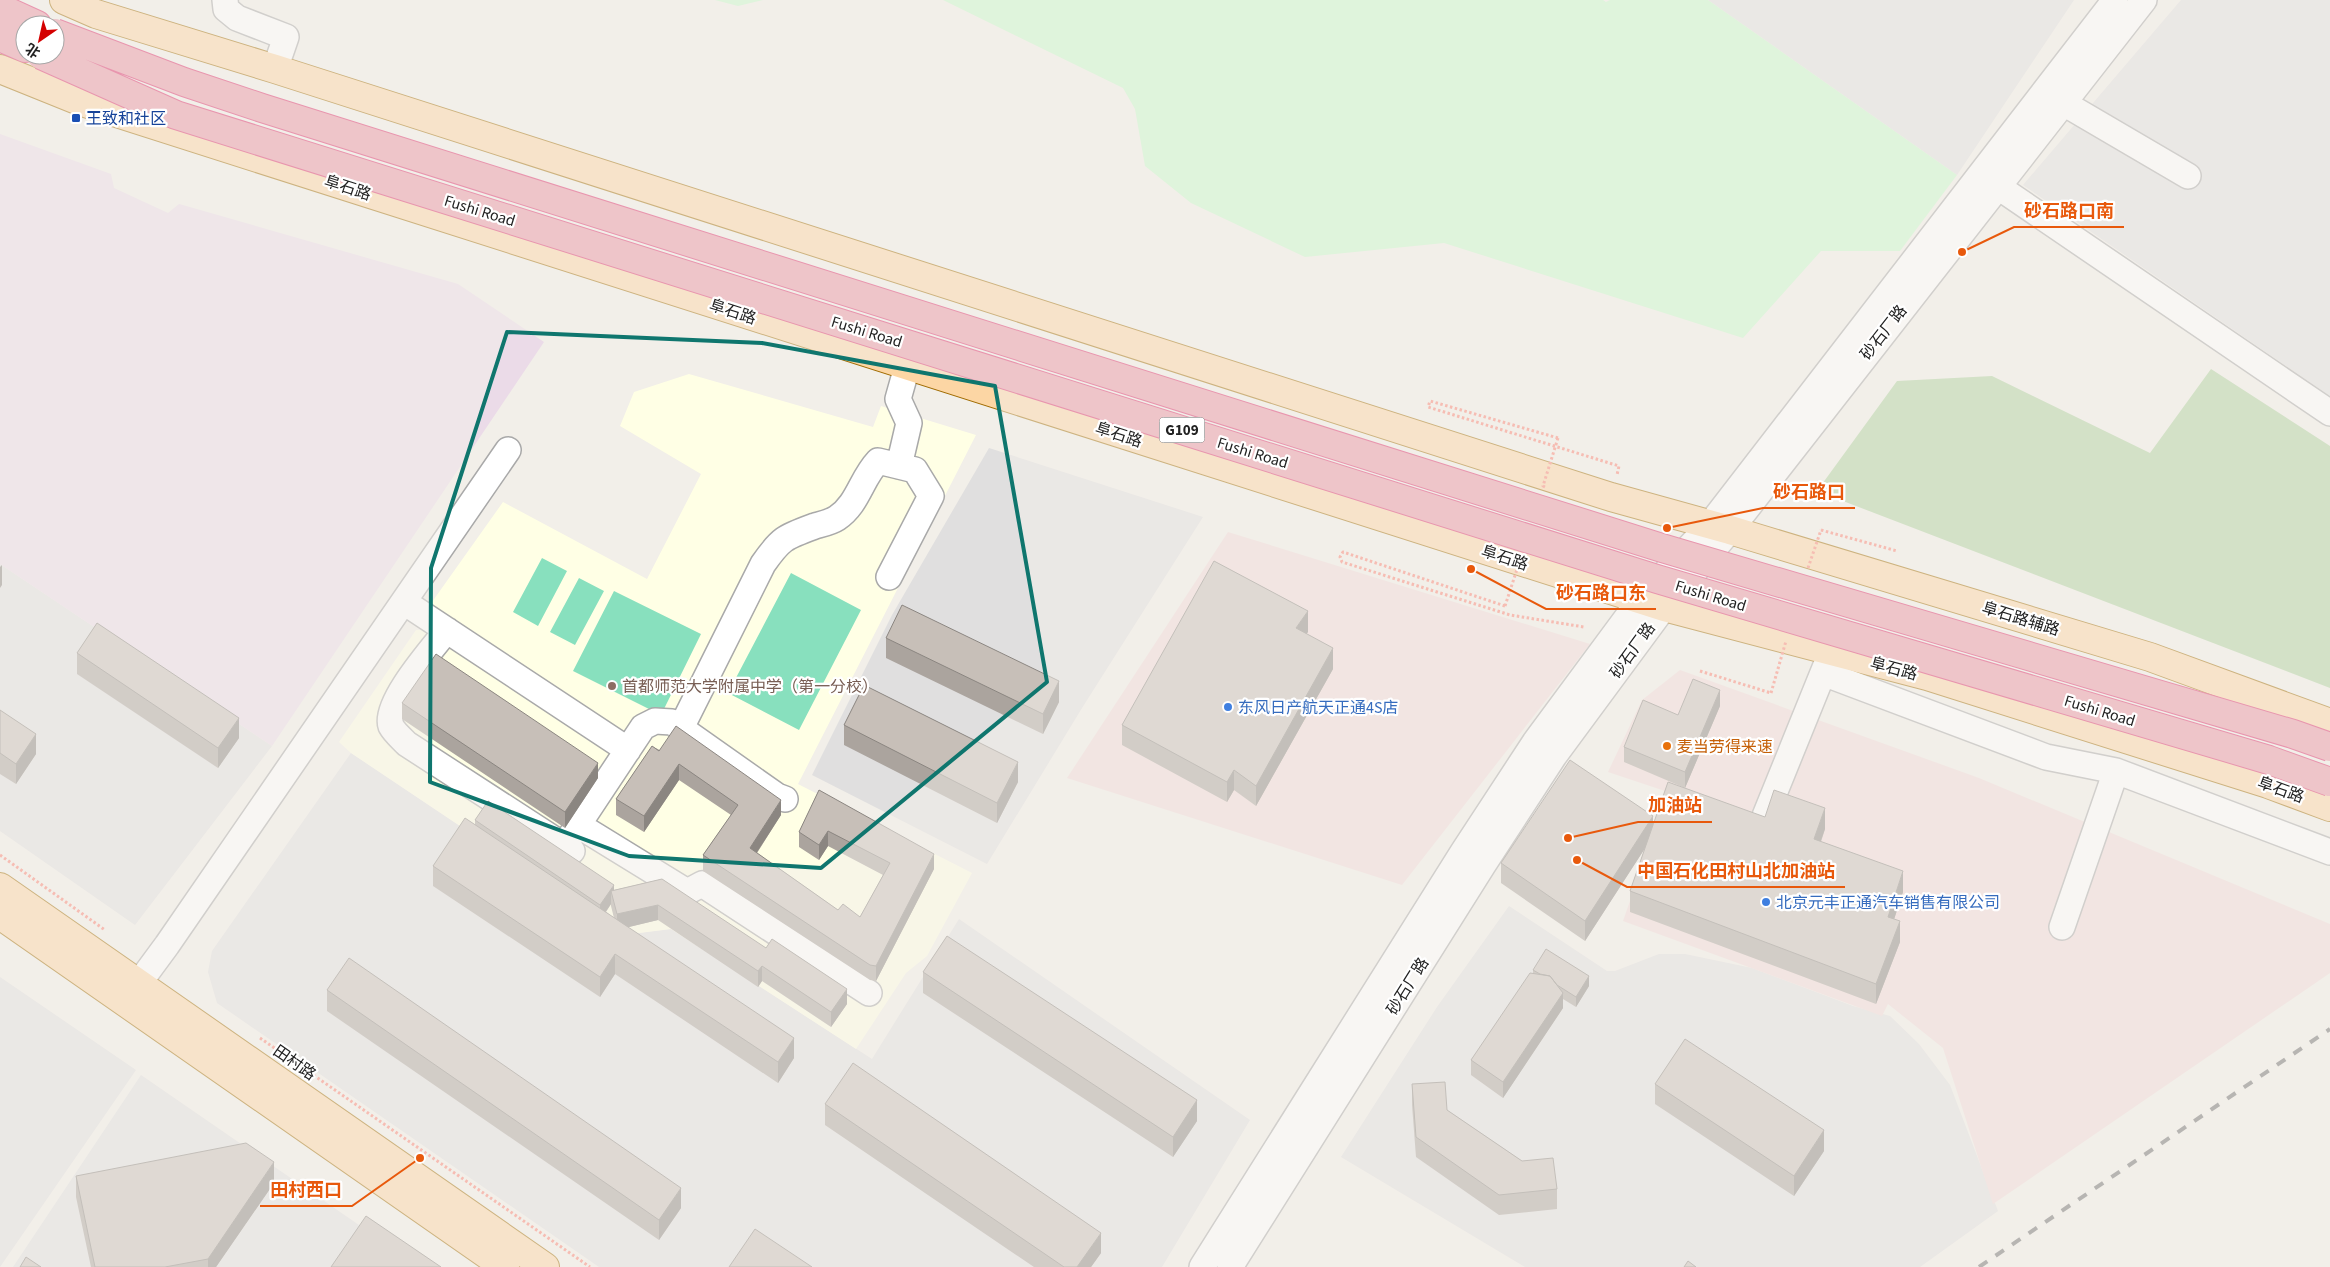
<svg xmlns="http://www.w3.org/2000/svg" width="2330" height="1267" font-family="'Source Sans 3','Noto Sans SC',sans-serif">
<rect width="100%" height="100%" fill="#f2efe9"/>
<path fill="#e0dfdf" d="M1708,0H2074L1957,175Z
M2181,0H2330V396L2023,185Z
M989,448L1203,517L1082,708L987,864L812,775L892,615Z
M0,564L272,746L135,925L0,831Z
M351,753L623,935L671,929L872,1059L959,919L1250,1120L1162,1267H599L217,1003L208,972L212,951Z
M1509,906L1607,971H1615L1659,954H1685L1752,968L1853,1006L1890,1016L1919,1044L1950,1085L1998,1211L1920,1267H1525L1341,1157L1437,1007Z
M0,977L136,1070L0,1267Z
M141,1075L420,1267H13Z"/>
<path fill="#f2dad9" d="M1228,532L1590,644L1402,885L1067,778Z
M1680,670L1979,778L2330,924V973L1993,1204L1943,1048L1888,1004L1882,1016L1623,921L1668,792L1608,772L1642,700Z"/>
<path fill="#ebdbe8" d="M0,134L111,174L114,188L168,213L179,204L458,284L544,342L272,746L0,564Z"/>
<path fill="#ffffe5" d="M689,374L873,427L881,406L976,435L798,784L972,873L927,956L906,973L856,1049L671,929L623,935L351,753L339,742L416,630H431L440,616L432,602L503,502L647,579L701,474L620,426L634,392Z"/>
<path fill="#add19e" d="M2211,369L2330,446V688L1817,491L1897,381L1992,376L2150,453Z"/>
<path fill="#c8facc" d="M715,0H763L738,6Z
M943,0H1603L1606,2L1610,0H1708L1957,175L1900,251H1821L1743,338L1444,243L1305,257L1191,203L1145,166L1135,109L1123,88Z"/>
<path fill="#88e0be" d="M542,558L567,571L538,626L513,612Z
M791,573L861,610L799,730L728,693Z
M579,578L604,591L575,645L550,632Z
M614,591L701,634L661,715L573,671Z"/>
<g fill="none" stroke-linecap="round" stroke-linejoin="round">
<g stroke="#a9a9a9" stroke-width="28">
<path id="minor" d="M225,0L226,9L237,18L286,37L275,69
M2048,94L2188,176
M1997,186L2330,413
M899,466L909,423L898,399L907,367
M404,602L628,750
M447,630C433,648 383,704 391,726C394,732 402,739 407,744L572,851
M1823,673L2046,757L2116,771L2330,852
M681,728L763,564C781,538 785,537 815,526C822,524 831,522 837,518C858,504 861,479 878,461L915,470L931,496L889,577
M1765,816L1829,658
M578,825L687,892L702,884L869,993
M570,837L643,727L655,721L672,722L777,796L785,799
M2062,927L2116,771
M139,983L167,945L508,450
M1202,1267L1463,852L1535,742L1640,600L1709,526L2115,0
M1230,1267L1483,865L1554,756L1664,607L1730,530L2144,0"/>
</g>
<g stroke="#a06b00" stroke-width="30">
<path id="major" d="M64,0L96,14L275,69L1611,497L1730,530L2150,657L2330,723
M0,69L82,102L1664,607L1927,676L2268,784L2330,807
M0,887L545,1267
M0,915L505,1267"/>
</g>
<g stroke="#dc2a67" stroke-width="30">
<path id="highway" d="M0,8L37,25
M0,37L25,48"/>
</g>
<path stroke="#fa8072" stroke-width="3" stroke-dasharray="2.5 2.5" stroke-linecap="butt" d="M1558,438L1430,401L1428,407L1619,466L1617,475
M1821,530L1897,551
M1505,606L1343,552L1340,557L1342,562L1510,615L1584,627
M1700,671L1771,693
M0,855L105,930
M260,1038L590,1267"/>
<use href="#minor" stroke="#fff" stroke-width="25"/>
<use href="#major" stroke="#fcd6a4" stroke-width="28"/>
<use href="#highway" stroke="#e892a2" stroke-width="28"/>
<path stroke="#707070" stroke-width="4" stroke-dasharray="10 10" stroke-linecap="butt" d="M1979,1267L2330,1029"/>
<g stroke="#dc2a67" stroke-width="30" stroke-linecap="butt">
<path id="highway-bridge" d="M55,33L184,82L262,108L1662,548L2293,734L2330,747
M41,55L176,115L1657,579L2269,760L2330,782"/>
</g>
<path stroke="#fa8072" stroke-width="3" stroke-dasharray="2.5 2.5" stroke-linecap="butt" d="M1545,487L1543,486L1558,438
M1808,568L1821,530
M1505,606L1520,560
M1771,693L1786,641"/>
<use href="#highway-bridge" stroke="#e892a2" stroke-width="28"/>
</g>
<path fill="#aba49e" fill-rule="evenodd" d="M1308,632L1306,634L1333,669L1256,806L1234,790L1227,802L1122,745V725Z
M886,638L1059,702L1043,734L886,658Z
M77,653L239,738L218,768L77,674Z
M402,703L598,778L565,828L402,719Z
M1720,706L1685,788L1624,762V747L1678,715Z
M0,710L36,754L16,784L0,774Z
M844,725L1018,782L997,823L844,745Z
M652,746L781,815L757,853L838,910L860,917L883,875L828,846L819,860L799,847V832L819,790L934,869L876,981L870,980L703,871V855L731,815L679,780L644,832L616,815V799Z
M1765,817L1825,829L1821,842L1903,892L1894,919L1900,942L1876,1004L1630,912V891L1645,848L1585,941L1501,883V863L1653,827Z
M475,820L614,890L662,879L847,1004L831,1027L762,981L758,987L658,920L628,927L794,1058L778,1083L615,974L600,997L433,886V866L475,825ZM611,904V906L614,918L606,912Z
M1533,970L1589,986L1576,1007L1563,999V1008L1503,1098L1471,1075V1060L1533,973Z
M923,972L1197,1121L1173,1157L923,993Z
M327,990L681,1208L659,1240L327,1011Z
M1412,1084L1447,1110L1522,1161L1557,1189V1209L1499,1215L1416,1157L1412,1105Z
M1655,1084L1824,1151L1794,1196L1655,1104Z
M825,1104L1101,1253L1091,1267H1034L825,1125Z
M76,1176L274,1183L216,1267H91L76,1197Z"/>
<path fill="#8b8681" d="M2,565V585L0,588V567Z
M1308,611V632L1296,649V628Z
M1333,648V669L1256,806V786Z
M1059,681V702L1043,734V714Z
M1720,690V706L1685,788V772Z
M239,718V738L218,768V748Z
M36,734V754L16,784V764Z
M1018,762V782L997,823V803Z
M598,763V778L565,828V812Z
M679,764V780L644,832V816Z
M1234,770V790L1227,802V782Z
M781,800V815L750,863V848Z
M1825,808V829L1814,860V839Z
M1653,816V836L1585,941V921Z
M828,831V846L819,860V845Z
M934,854V869L876,981V966Z
M1903,871V892L1888,938V917Z
M614,885V900L611,891V904L600,920V905Z
M658,905V920L617,930V914Z
M1900,921V942L1876,1004V984Z
M615,954V974L600,997V977Z
M762,966V981L758,987V971Z
M1589,976V986L1576,1007V997Z
M847,989V1004L831,1027V1012Z
M1563,993V1008L1503,1098V1082Z
M794,1038V1058L778,1083V1062Z
M1197,1100V1121L1173,1157V1137Z
M1824,1130V1151L1794,1196V1176Z
M274,1162V1183L216,1267H208V1259Z
M681,1188V1208L659,1240V1220Z
M1101,1233V1253L1091,1267H1077Z"/>
<path fill="#c7bfb8" stroke="#8b8681" d="M1214,561L1308,611L1296,628L1333,648L1256,786L1234,770L1227,782L1122,725Z
M902,605L1059,681L1043,714L886,638Z
M97,623L239,718L218,748L77,653Z
M436,654L598,763L565,812L402,703Z
M1693,679L1720,690L1685,772L1624,747L1643,700L1678,715Z
M864,685L1018,762L997,803L844,725Z
M0,710L36,734L16,764L0,753Z
M676,726L781,800L750,848L838,910L843,904L860,917L890,863L828,831L819,845L799,832L819,790L934,854L876,966L870,965L703,855L738,805L679,764L644,816L616,799L652,746L659,751Z
M1570,760L1653,816L1585,921L1501,863Z
M1668,782L1765,817L1774,790L1825,808L1814,839L1903,871L1888,917L1900,921L1876,984L1630,891Z
M488,801L614,885L600,905L475,820Z
M465,818L794,1038L778,1062L615,954L600,977L433,866Z
M662,879L766,948L772,939L847,989L831,1012L762,966L758,971L658,905L617,914L611,891Z
M947,936L1197,1100L1173,1137L923,972Z
M1546,949L1589,976L1576,997L1557,985L1550,976L1540,974L1533,970Z
M349,958L681,1188L659,1220L327,990Z
M1530,973L1550,976L1563,993L1503,1082L1471,1060Z
M1685,1039L1824,1130L1794,1176L1655,1084Z
M853,1063L1101,1233L1077,1267H1064L825,1104Z
M1445,1082L1447,1110L1522,1161L1553,1158L1557,1189L1499,1195L1416,1137L1412,1084Z
M246,1143L274,1162L208,1259L165,1267H95L76,1176Z
M366,1216L441,1267H331Z
M755,1229L812,1267H729Z
M26,1257L41,1267H20Z
M1688,1261L1696,1267H1684Z"/>
<path d="M0 0H2330V1267H0ZM507,332L762,343L995,386L1047,682L821,868L629,856L430,782L431,568Z" fill="#f2efe9" fill-opacity=".55" fill-rule="evenodd"/>
<path fill="none" stroke="#0f766e" stroke-width="4" stroke-linejoin="round" d="M507,332L762,343L995,386L1047,682L821,868L629,856L430,782L431,568Z"/>
<rect fill="#1a4fb4" stroke="#fff" stroke-width="2" x="71" y="113" width="10" height="10" rx="2.5"/>
<circle fill="#8d6e63" stroke="#fff" stroke-width="2" cx="612" cy="686" r="5"/>
<g fill="#3f7fe0" stroke="#fff" stroke-width="2">
<circle cx="1228" cy="707" r="5"/>
<circle cx="1766" cy="902" r="5"/>
</g>
<circle fill="#e8710a" stroke="#fff" stroke-width="2" cx="1667" cy="746" r="5"/>
<g text-anchor="middle" stroke-width="4.5" stroke-linejoin="round" paint-order="stroke">
<rect fill="#fff" stroke="#646464" stroke-width="1" x="1159.5" y="417.5" width="45" height="25" rx="4"/>
<g font-size="15" font-weight="bold" fill="#222">
<text x="1182" y="435">G109</text>
</g>
<g font-size="16" fill="#164399" stroke="#fff" text-anchor="start">
<text x="86" y="124">王致和社区</text>
</g>
<g font-size="16" fill="#222" stroke="#fff">
<text transform="translate(348 187) rotate(18)" y="6">阜石路</text>
<text transform="translate(480 210) rotate(17)" y="6">Fushi Road</text>
<text transform="translate(733 311) rotate(18)" y="6">阜石路</text>
<text transform="translate(867 331) rotate(17)" y="6">Fushi Road</text>
<text transform="translate(1883 332) rotate(-52)" y="6">砂石厂路</text>
<text transform="translate(1119 434) rotate(18)" y="6">阜石路</text>
<text transform="translate(1253 452) rotate(17)" y="6">Fushi Road</text>
<text transform="translate(1505 557) rotate(18)" y="6">阜石路</text>
<text transform="translate(1711 595) rotate(17)" y="6">Fushi Road</text>
<text transform="translate(2021 618) rotate(17)" y="6">阜石路辅路</text>
<text transform="translate(1632 650) rotate(-54)" y="6">砂石厂路</text>
<text transform="translate(1894 668) rotate(15)" y="6">阜石路</text>
<text transform="translate(2100 710) rotate(17)" y="6">Fushi Road</text>
<text transform="translate(2281 789) rotate(20)" y="6">阜石路</text>
<text transform="translate(1407 986) rotate(-58)" y="6">砂石厂路</text>
<text transform="translate(295 1062) rotate(35)" y="6">田村路</text>
</g>
<g font-size="16" fill="#785e54" stroke="#fff" text-anchor="start">
<text x="622" y="692">首都师范大学附属中学（第一分校）</text>
</g>
<g font-size="16" fill="#366cbe" stroke="#fff" text-anchor="start">
<text x="1238" y="713">东风日产航天正通4S店</text>
<text x="1776" y="908">北京元丰正通汽车销售有限公司</text>
</g>
<g font-size="16" fill="#c56008" stroke="#fff" text-anchor="start">
<text x="1677" y="752">麦当劳得来速</text>
</g>
</g>
<path fill="none" stroke="#e8590c" stroke-width="2" d="M1962 252L2014 227H2124M1667 528L1763 508H1855M1471 569L1546 609H1656M1568 838L1638 822H1712M1577 860L1627 887H1845M420 1158L352 1206H260"/>
<g fill="#e8590c" stroke="#fff" stroke-width="2">
<circle cx="1962" cy="252" r="5"/>
<circle cx="1667" cy="528" r="5"/>
<circle cx="1471" cy="569" r="5"/>
<circle cx="1568" cy="838" r="5"/>
<circle cx="1577" cy="860" r="5"/>
<circle cx="420" cy="1158" r="5"/>
</g>
<g font-size="18" text-anchor="middle" font-weight="bold" fill="#e8590c" stroke="#fff" stroke-width="4.5" stroke-linejoin="round" paint-order="stroke">
<text x="2069" y="217">砂石路口南</text>
<text x="1809" y="498">砂石路口</text>
<text x="1601" y="599">砂石路口东</text>
<text x="1675" y="811">加油站</text>
<text x="1736" y="877">中国石化田村山北加油站</text>
<text x="306" y="1196">田村西口</text>
</g>
<g transform="translate(40 40) rotate(214)"><circle r="24" fill="#ffffff" stroke="#a7a7a7"/>
<path d="M0-4L9 19L0 12L-9 19Z" fill="#d40000"/>
<text y="-8" font-size="14" font-weight="bold" text-anchor="middle" fill="#222222">北</text>
</g>
</svg>
